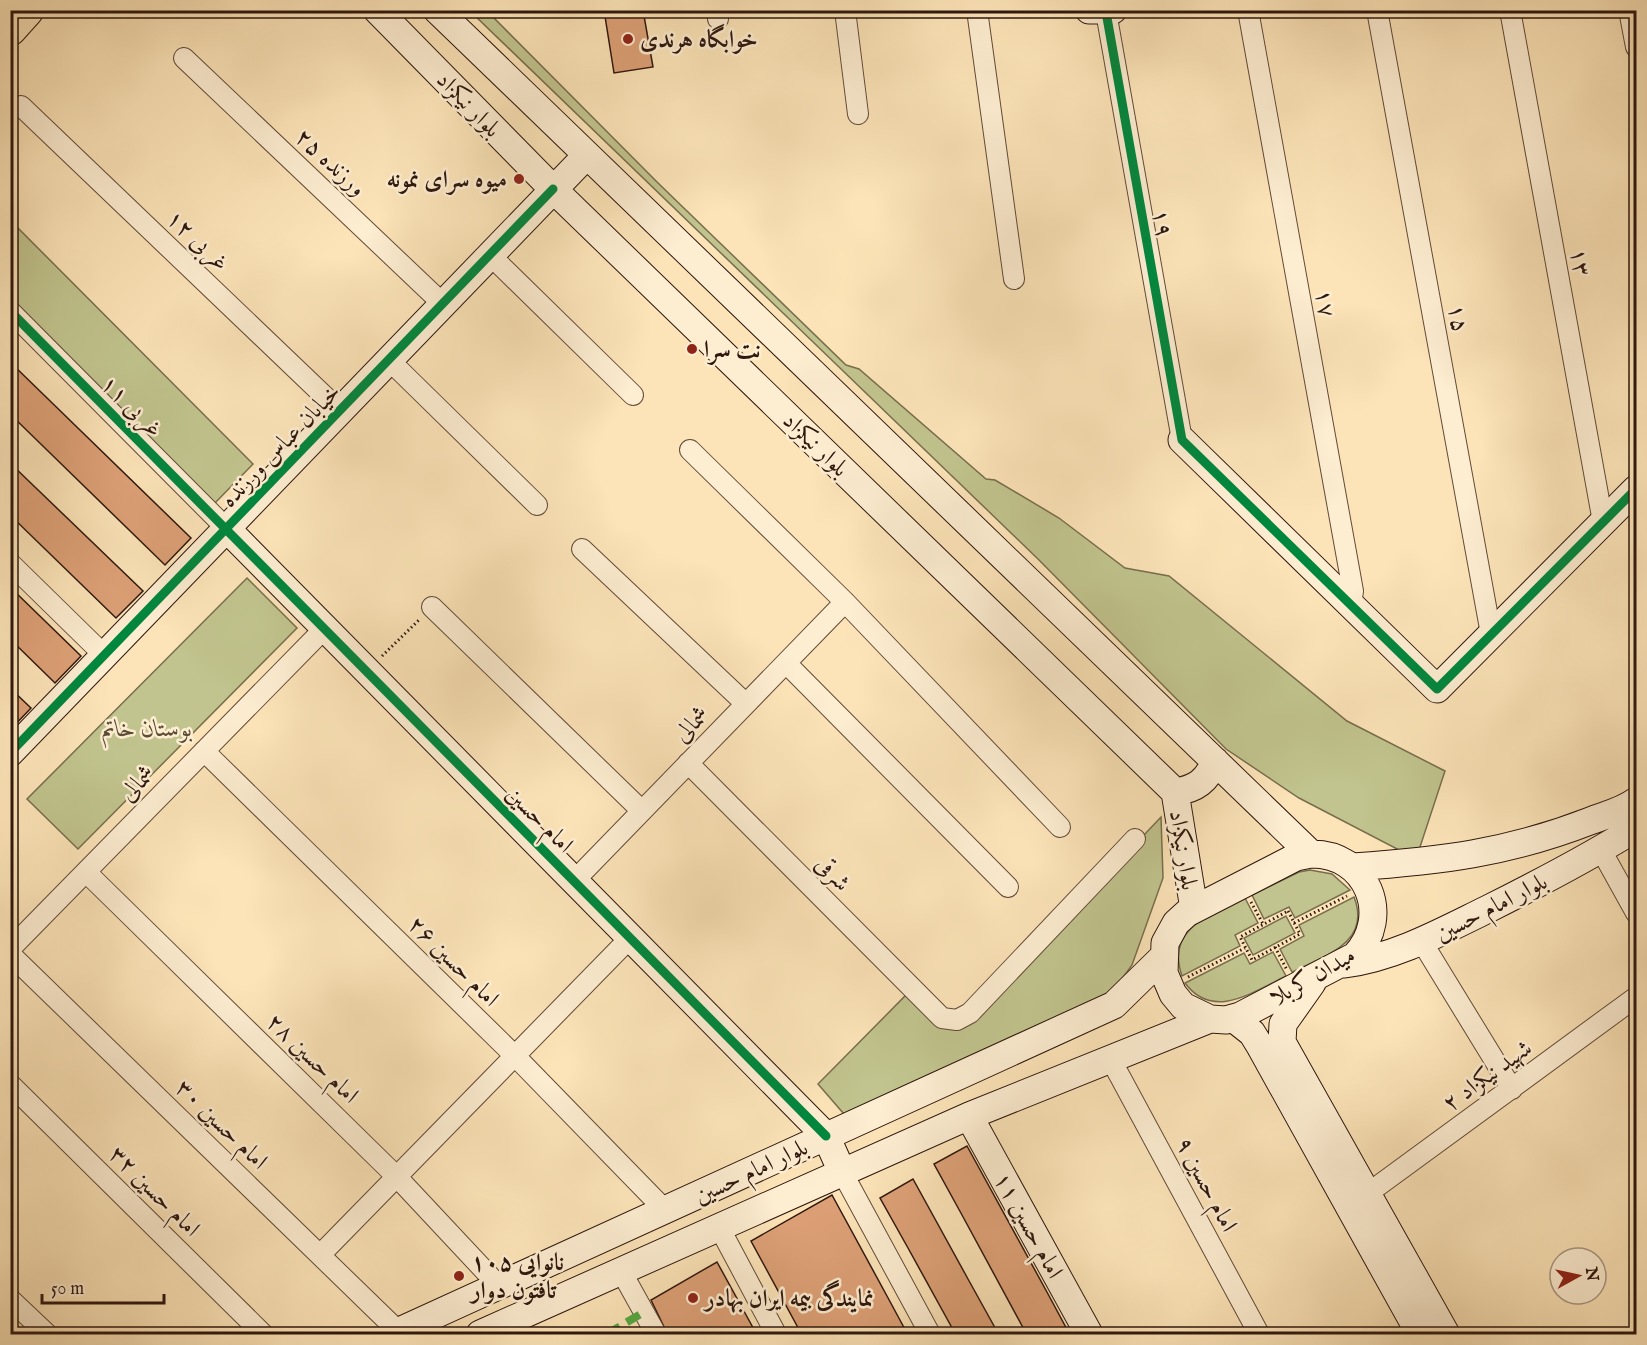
<svg xmlns="http://www.w3.org/2000/svg" width="1647" height="1345" font-family="'IM FELL English',Amiri,serif">
<rect width="100%" height="100%" fill="#fce4b8"/>
<filter id="stains"><feTurbulence type="fractalNoise" baseFrequency=".00333" numOctaves="4"/><feColorMatrix values="0 0 0 0 .2 0 0 0 0 .09 0 0 0 0 .02 0 0 0 .5 -.17"/></filter>
<radialGradient id="worn" r=".72"><stop offset=".6" stop-color="#630" stop-opacity="0"/><stop offset="1" stop-color="#630" stop-opacity=".3"/></radialGradient>
<path fill="#c1c48e" stroke="#786e4e" stroke-width="1.5" d="M470,11H487L657,182L846,365L859,369L986,479L995,480L1059,518L1125,568L1169,576L1347,721L1445,771L1419,850H1399L1299,798L1226,749L1038,559Z
M11,221L253,464L215,503L11,298Z
M247,578L297,628L78,849L27,799Z
M1161,817L1163,878L1132,965L1109,997L844,1114L818,1084L906,995L968,1021Z
M1310,870L1332,874L1350,890L1295,918L1289,907L1264,919L1252,895L1299,872Z
M1354,897C1372,943 1324,956 1292,972L1280,949L1304,936L1299,925Z
M1245,898L1258,923L1235,935L1240,946L1182,976C1165,928 1211,915 1245,898Z
M1286,916L1295,933L1253,955L1244,938Z
M1273,952L1286,976C1253,992 1213,1021 1185,983L1244,953L1250,964Z"/>
<path fill="#dda076" stroke="#2e170e" stroke-width="1.5" d="M604,10H643L653,67L614,73Z
M10,362L191,538L165,565L10,414Z
M10,463L143,591L116,618L10,515Z
M10,587L81,656L55,683L10,639Z
M10,688L31,708L10,730Z
M967,1146L1048,1294L1070,1335H1027L962,1215L934,1164Z
M913,1179L968,1279L999,1335H956L908,1248L880,1198Z
M832,1195L887,1296L908,1335H802L751,1241Z
M717,1262L757,1335H668L651,1300Z"/>
<g fill="none" stroke-linecap="round" stroke-linejoin="round">
<g stroke="#624a38" stroke-width="22">
<path id="street" d="M717,10L718,19
M845,10L858,114
M977,10L1014,279
M1248,10L1353,591L1351,605
M1377,10L1491,634
M1510,10L1603,522
M1629,10L1636,47
M1106,12L1182,440
M184,58L443,304
M21,106L340,411
M490,255L633,395
M10,311L227,529
M389,360L537,505
M690,450L845,602L1060,827
M582,549L746,704
M10,563L104,655
M432,607L642,811
M786,663L1008,887
M204,751L515,1056L665,1210
M688,763L942,1018L957,1020L970,1013L1135,839
M1601,850L1636,913
M86,872L397,1177L499,1286
M574,881L845,602
M1422,942L1512,1089
M10,949L325,628
M10,954L399,1332
M1110,1058L1259,1334
M10,1084L263,1334
M842,1172L930,1334
M1367,1194L1636,997
M719,1227L776,1334
M320,1255L630,938
M621,1271L656,1334
M10,1299L47,1334"/>
</g>
<g stroke="#2e170e" stroke-width="29">
<path id="secondary" d="M377,10L553,189L1175,792L1194,909
M437,10L1311,854
M1089,10H1113
M1182,440L1437,689L1636,489
M227,529L826,1136L842,1172
M10,753L587,155
M1175,792C1196,789 1207,781 1215,761
M1311,854C1367,853 1393,916 1355,956L1240,1016L1226,1020L1210,1019L1183,1006L1173,994L1164,973L1165,943L1176,923L1187,913L1296,857Z
M1353,867C1440,861 1508,853 1590,821C1605,815 1623,811 1636,801
M1345,964C1396,957 1441,932 1486,910C1538,884 1588,858 1636,828
M1312,983L1283,1024L1282,1042L1446,1334
M1233,1018L1252,1033L1260,1046L1420,1334
M969,1116L1089,1334
M393,1334L1114,1005L1162,958
M480,1334L969,1116L1210,1019"/>
</g>
<g stroke="#2e170e" stroke-width="35">
<path id="highway" d="M10,29L27,10"/>
</g>
<path stroke="#2e170e" stroke-width="3" stroke-dasharray="1.5 3" stroke-linecap="butt" d="M382,656L420,619
M1251,902L1263,924
M1288,911L1300,934L1252,960L1240,937Z
M1294,923L1347,896
M1275,947L1287,970
M1188,977L1245,948"/>
<use href="#street" stroke="#fdedd1" stroke-width="20"/>
<use href="#secondary" stroke="#fdedd1" stroke-width="27"/>
<use href="#highway" stroke="#fce4b8" stroke-width="33"/>
<path stroke="#54a941" stroke-width="8" stroke-dasharray="15 8" stroke-linecap="butt" d="M607,1334L644,1312"/>
<g stroke="#fdedd1" stroke-width="13">
<path id="cycleway" d="M1106,12L1182,440L1437,689L1636,489
M10,311L826,1136
M10,753L553,189"/>
</g>
<use href="#cycleway" stroke="#00873e" stroke-width="9"/>
</g>
<g fill="#8f2418" stroke="#fdedd1" stroke-width="2">
<circle cx="628" cy="39" r="6"/>
<circle cx="519" cy="179" r="6"/>
<circle cx="692" cy="349" r="6"/>
<circle cx="459" cy="1276" r="6"/>
<circle cx="693" cy="1298" r="6"/>
</g>
<g text-anchor="middle" stroke-width="5" stroke-linejoin="round" paint-order="stroke">
<g font-size="24" font-weight="bold" fill="#2e170e" stroke="#fdedd1" text-anchor="start">
<text x="640" y="47">خوابگاه هرندی</text>
<text x="507" y="187" text-anchor="end">میوه سرای نمونه</text>
<text x="704" y="357">نت سرا</text>
<text x="471" y="1270">نانوایی ۱۰۵<tspan x="471" dy="28">تافتون دوار</tspan></text>
<text x="705" y="1306">نمایندگی بیمه ایران بهادر</text>
</g>
<g font-size="24" fill="#2e170e" stroke="#fdedd1">
<text transform="translate(469 104) rotate(46)" y="8">بلوار نیکزاد</text>
<text transform="translate(331 162) rotate(43)" y="8">ورزنده ۲۵</text>
<text transform="translate(1163 223) rotate(80)" y="8">۱۹</text>
<text transform="translate(198 240) rotate(44)" y="8">غربی ۱۲</text>
<text transform="translate(1581 262) rotate(80)" y="8">۱۳</text>
<text transform="translate(1326 303) rotate(80)" y="8">۱۷</text>
<text transform="translate(1459 318) rotate(80)" y="8">۱۵</text>
<text transform="translate(132 406) rotate(45)" y="8">غربی ۱۱</text>
<text transform="translate(816 444) rotate(44)" y="8">بلوار نیکزاد</text>
<text transform="translate(280 445) rotate(-46)" y="8">خیابان عباس ورزنده</text>
<text transform="translate(691 724) rotate(-46)" y="8">شمالی</text>
<text transform="translate(137 783) rotate(-46)" y="8">شمالی</text>
<text transform="translate(540 819) rotate(45)" y="8">امام حسین</text>
<text transform="translate(1184 850) rotate(81)" y="8">بلوار نیکزاد</text>
<text transform="translate(833 873) rotate(45)" y="8">شرقی</text>
<text transform="translate(1491 907) rotate(-27)" y="8">بلوار امام حسین</text>
<text transform="translate(454 961) rotate(45)" y="8">امام حسین ۲۶</text>
<text transform="translate(1312 976) rotate(-30)" y="8">میدان کربلا</text>
<text transform="translate(313 1058) rotate(44)" y="8">امام حسین ۲۸</text>
<text transform="translate(1487 1075) rotate(-36)" y="8">شهید نیکزاد ۲</text>
<text transform="translate(222 1124) rotate(44)" y="8">امام حسین ۳۰</text>
<text transform="translate(751 1171) rotate(-25)" y="8">بلوار امام حسین</text>
<text transform="translate(1207 1184) rotate(62)" y="8">امام حسین ۹</text>
<text transform="translate(155 1191) rotate(45)" y="8">امام حسین ۳۲</text>
<text transform="translate(1029 1225) rotate(61)" y="8">امام حسین ۱۱</text>
</g>
<g font-size="24" font-style="italic" fill="#5a4b34" stroke="#fdedd1">
<text x="147" y="736">بوستان خاتم</text>
</g>
</g>
<rect width="1647" height="1345" fill="none" stroke="#fce4b8" stroke-width="36"/>
<rect x="12" y="12" width="1623" height="1321" fill="none" stroke="#2e170e" stroke-width="3"/>
<rect x="18" y="18" width="1611" height="1309" fill="none" stroke="#2e170e" stroke-width="1.5"/>
<g transform="translate(1578 1276) rotate(82)"><circle r="28" fill="#fdedd1" stroke="#aa9783" stroke-width="1.5"/>
<path d="M0-4.5L10 22L0 15L-10 22Z" fill="#8f2418"/>
<text y="-9" font-size="16" font-weight="bold" text-anchor="middle" fill="#2e170e">N</text>
</g>
<path d="M42 1294v9h122v-9" fill="none" stroke="#2e170e" stroke-width="3"/>
<text x="51" y="1294" font-size="18" fill="#2e170e" stroke="#fdedd1" stroke-width="4.5" paint-order="stroke">50 m</text>
<rect width="100%" height="100%" filter="url(#stains)"/>
<rect width="100%" height="100%" fill="url(#worn)"/>
</svg>
